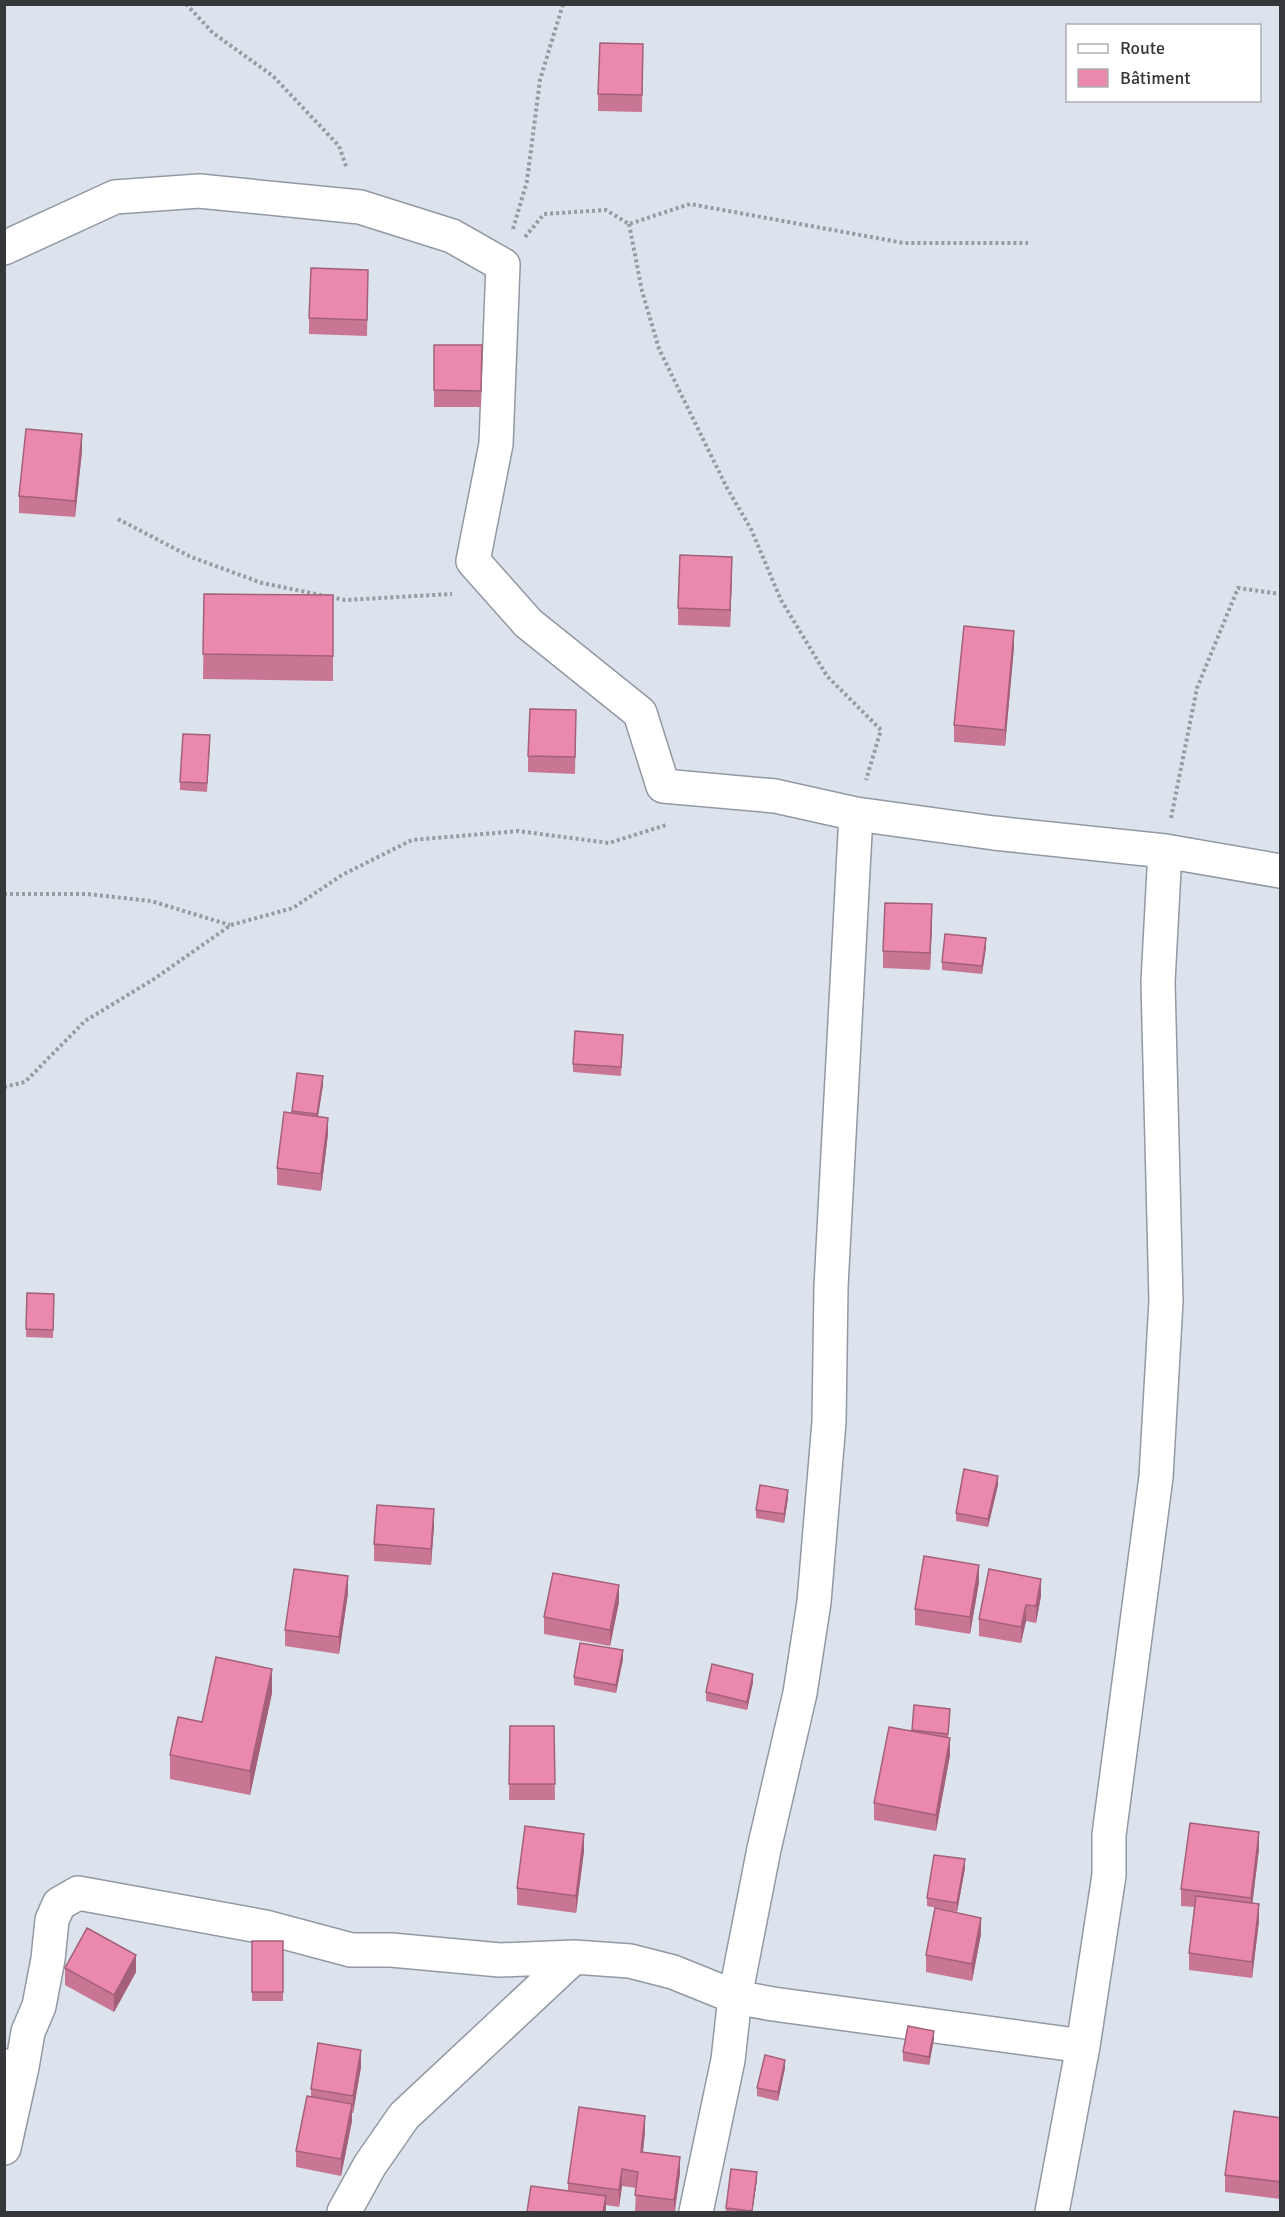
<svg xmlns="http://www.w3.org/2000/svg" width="1285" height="2217" font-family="Signika,sans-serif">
<rect width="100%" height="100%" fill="#dce3ec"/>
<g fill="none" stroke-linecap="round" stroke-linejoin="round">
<g stroke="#9399a2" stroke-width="36">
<path id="minor" d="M4,248L115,197L199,191L360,207L452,236L503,265L496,444L473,561L528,623L640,713L663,786L775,796L856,814L994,833L1165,851L1280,871
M4,2066L22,2067L28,2032L39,2006L48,1959L52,1920L59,1904L78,1893L265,1927L351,1950H391L500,1960L574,1957L630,1961L673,1972L735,1997L773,2004L1083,2046
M4,2148L22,2067
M344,2212L370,2165L404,2116L574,1957
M696,2212L728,2060L735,1997L764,1849L800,1693L814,1602L829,1422L831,1287L856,814
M1052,2212L1083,2046L1109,1875V1835L1156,1477L1166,1301L1158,982L1165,851"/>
</g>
<path stroke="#979ca3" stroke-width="4" stroke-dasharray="3 3" stroke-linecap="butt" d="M186,4L213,33L273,76L339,146L347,169
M629,224L642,291L659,349L727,488L751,529L781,600L827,676L881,730L866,780
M513,229L527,181L540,80L563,4
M525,237L544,214L606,210L629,224L690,204L904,243H1028
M4,430H6
M118,519L191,557L262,583L345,600L452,594
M1171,818L1197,688L1238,588L1280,594
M4,894H87L151,901L230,925
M4,1087L25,1082L85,1021L154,979L231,925L293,908L342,875L412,840L518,831L609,843L666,825"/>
<use href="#minor" stroke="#fff" stroke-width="33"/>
</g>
<path fill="#c97695" d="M643,60L642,112L598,111V94Z
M368,286L367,336L309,334V318Z
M482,345L481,407H434V390Z
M82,451L75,517L19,513V496Z
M732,574L730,627L678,625V608Z
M204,594L333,595V681L203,679Z
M1014,647L1005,746L954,742V725Z
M576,727L575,774L528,772V756Z
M210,744L207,792L180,790V782Z
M932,921L930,970L883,968V951Z
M986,947L982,974L942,970V962Z
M623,1043L621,1076L573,1072V1064Z
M323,1085L318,1116L328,1134L321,1191L277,1185V1168L292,1111Z
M27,1293L54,1294L53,1338L26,1337Z
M998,1485L988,1527L956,1521V1513Z
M788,1498L784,1523L756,1518V1510Z
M434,1526L431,1565L374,1561V1544Z
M979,1582L970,1634L915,1625V1609Z
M348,1593L339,1654L285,1646V1630Z
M1041,1596L1036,1623L1026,1621L1021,1643L979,1636V1619Z
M619,1602L610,1646L544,1634V1617Z
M623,1659L616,1693L574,1685V1677Z
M753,1682L747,1710L706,1701V1692Z
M272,1693L250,1795L170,1779V1755L202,1722Z
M914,1705L950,1717L948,1738L950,1755L936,1831L874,1820V1803L912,1732Z
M510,1726H554L555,1800H509Z
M1259,1849L1252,1904L1259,1921L1252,1978L1189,1970V1953L1194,1907L1181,1906V1889Z
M584,1851L576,1913L517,1905V1888Z
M965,1868L957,1912L927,1906V1898Z
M981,1934L972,1981L926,1972V1955Z
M252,1941H283V2001H252Z
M65,1968L136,1972L114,2012L65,1985Z
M934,2039L929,2065L903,2061V2052Z
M361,2067L353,2113H352V2121L341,2176L296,2167V2151L311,2096V2089Z
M785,2068L778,2101L757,2096V2088Z
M1281,2118V2199L1225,2192V2175Z
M645,2132L643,2152L680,2173L675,2212H635L636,2188L622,2186L619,2207L606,2205V2212H527L568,2191V2183Z
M757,2180L752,2212H726V2208Z"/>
<path fill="#a46079" d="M82,434V451L75,517V501Z
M732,557V574L730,627V610Z
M1014,631V647L1005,746V730Z
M932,904V921L930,970V953Z
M986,938V947L982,974V966Z
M323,1076V1085L317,1123V1114Z
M328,1118V1134L321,1191V1174Z
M998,1476V1485L988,1527V1519Z
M788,1490V1498L784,1523V1514Z
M434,1509V1526L431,1565V1549Z
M979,1565V1582L970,1634V1617Z
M348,1576V1593L339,1654V1637Z
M1041,1579V1596L1036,1623V1606Z
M619,1585V1602L610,1646V1630Z
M1026,1605V1621L1021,1643V1627Z
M623,1650V1659L616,1693V1685Z
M272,1669V1693L250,1795V1771Z
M753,1674V1682L747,1710V1702Z
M950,1738V1755L936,1831V1815Z
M1259,1832V1849L1251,1915V1898Z
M584,1834V1851L576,1913V1896Z
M965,1859V1868L957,1912V1903Z
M1259,1904V1921L1252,1978V1962Z
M981,1918V1934L972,1981V1964Z
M136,1955V1972L114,2012V1995Z
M934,2031V2039L929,2065V2057Z
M361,2050V2067L353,2113V2096Z
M785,2060V2068L778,2101V2092Z
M352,2104V2121L341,2176V2159Z
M645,2116V2132L641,2169V2152Z
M680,2157V2173L674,2212V2200Z
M622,2169V2186L619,2207V2190Z
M757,2172V2180L752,2212Z
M606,2196V2212H603Z"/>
<path fill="#ea89ad" stroke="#a46079" stroke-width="1.5" d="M600,43L643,44L642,95L598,94Z
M311,268L368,270L367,320L309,318Z
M434,345H482L481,391L434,390Z
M26,429L82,434L75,501L19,496Z
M680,555L732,557L730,610L678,608Z
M204,594L333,595V656L203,654Z
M964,626L1014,631L1005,730L954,725Z
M530,709L576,710L575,757L528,756Z
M183,734L210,735L207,783L180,782Z
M885,903L932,904L930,953L883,951Z
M945,934L986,938L982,966L942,962Z
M575,1031L623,1035L621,1067L573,1064Z
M297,1073L323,1076L317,1114L292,1111Z
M284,1112L328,1118L321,1174L277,1168Z
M27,1293L54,1294L53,1330L26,1329Z
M964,1469L998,1476L988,1519L956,1513Z
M760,1485L788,1490L784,1514L756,1510Z
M377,1505L434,1509L431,1549L374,1544Z
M924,1556L979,1565L970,1617L915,1609Z
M294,1569L348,1576L339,1637L285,1630Z
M989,1569L1041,1579L1036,1606L1026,1605L1021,1627L979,1619Z
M553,1573L619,1585L610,1630L544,1617Z
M580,1643L623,1650L616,1685L574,1677Z
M216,1657L272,1669L250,1771L170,1755L178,1717L202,1722Z
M712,1664L753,1674L747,1702L706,1692Z
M914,1705L950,1709L948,1734L912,1730Z
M510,1726H554L555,1784H509Z
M889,1727L950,1738L936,1815L874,1803Z
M1190,1823L1259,1832L1251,1898L1181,1889Z
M525,1826L584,1834L576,1896L517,1888Z
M934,1855L965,1859L957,1903L927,1898Z
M1196,1896L1259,1904L1252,1962L1189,1953Z
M935,1908L981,1918L972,1964L926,1955Z
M87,1928L136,1955L114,1995L65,1968Z
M252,1941H283V1992H252Z
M908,2026L934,2031L929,2057L903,2052Z
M318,2043L361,2050L353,2096L311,2089Z
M765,2055L785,2060L778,2092L757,2088Z
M307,2096L352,2104L341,2159L296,2151Z
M579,2107L645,2116L641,2152L680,2157L674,2200L635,2195L638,2172L622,2169L619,2190L568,2183Z
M1234,2111L1281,2118V2182L1225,2175Z
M731,2169L757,2172L752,2211L726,2208Z
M531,2186L606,2196L603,2212H527Z"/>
<rect width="1285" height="2217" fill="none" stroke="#35373b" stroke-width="12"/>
<rect x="1066" y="24" width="195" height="78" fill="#ffffff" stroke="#aeafb1" stroke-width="1.5"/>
<rect x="1078" y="44" width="30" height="9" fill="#ffffff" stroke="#aeafb1" stroke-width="1.5"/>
<text x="1120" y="54" font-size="18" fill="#35373b">Route</text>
<rect x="1078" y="69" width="30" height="18" fill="#ea89ad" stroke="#aeafb1" stroke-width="1.5"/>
<text x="1120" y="84" font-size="18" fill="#35373b">Bâtiment</text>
</svg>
